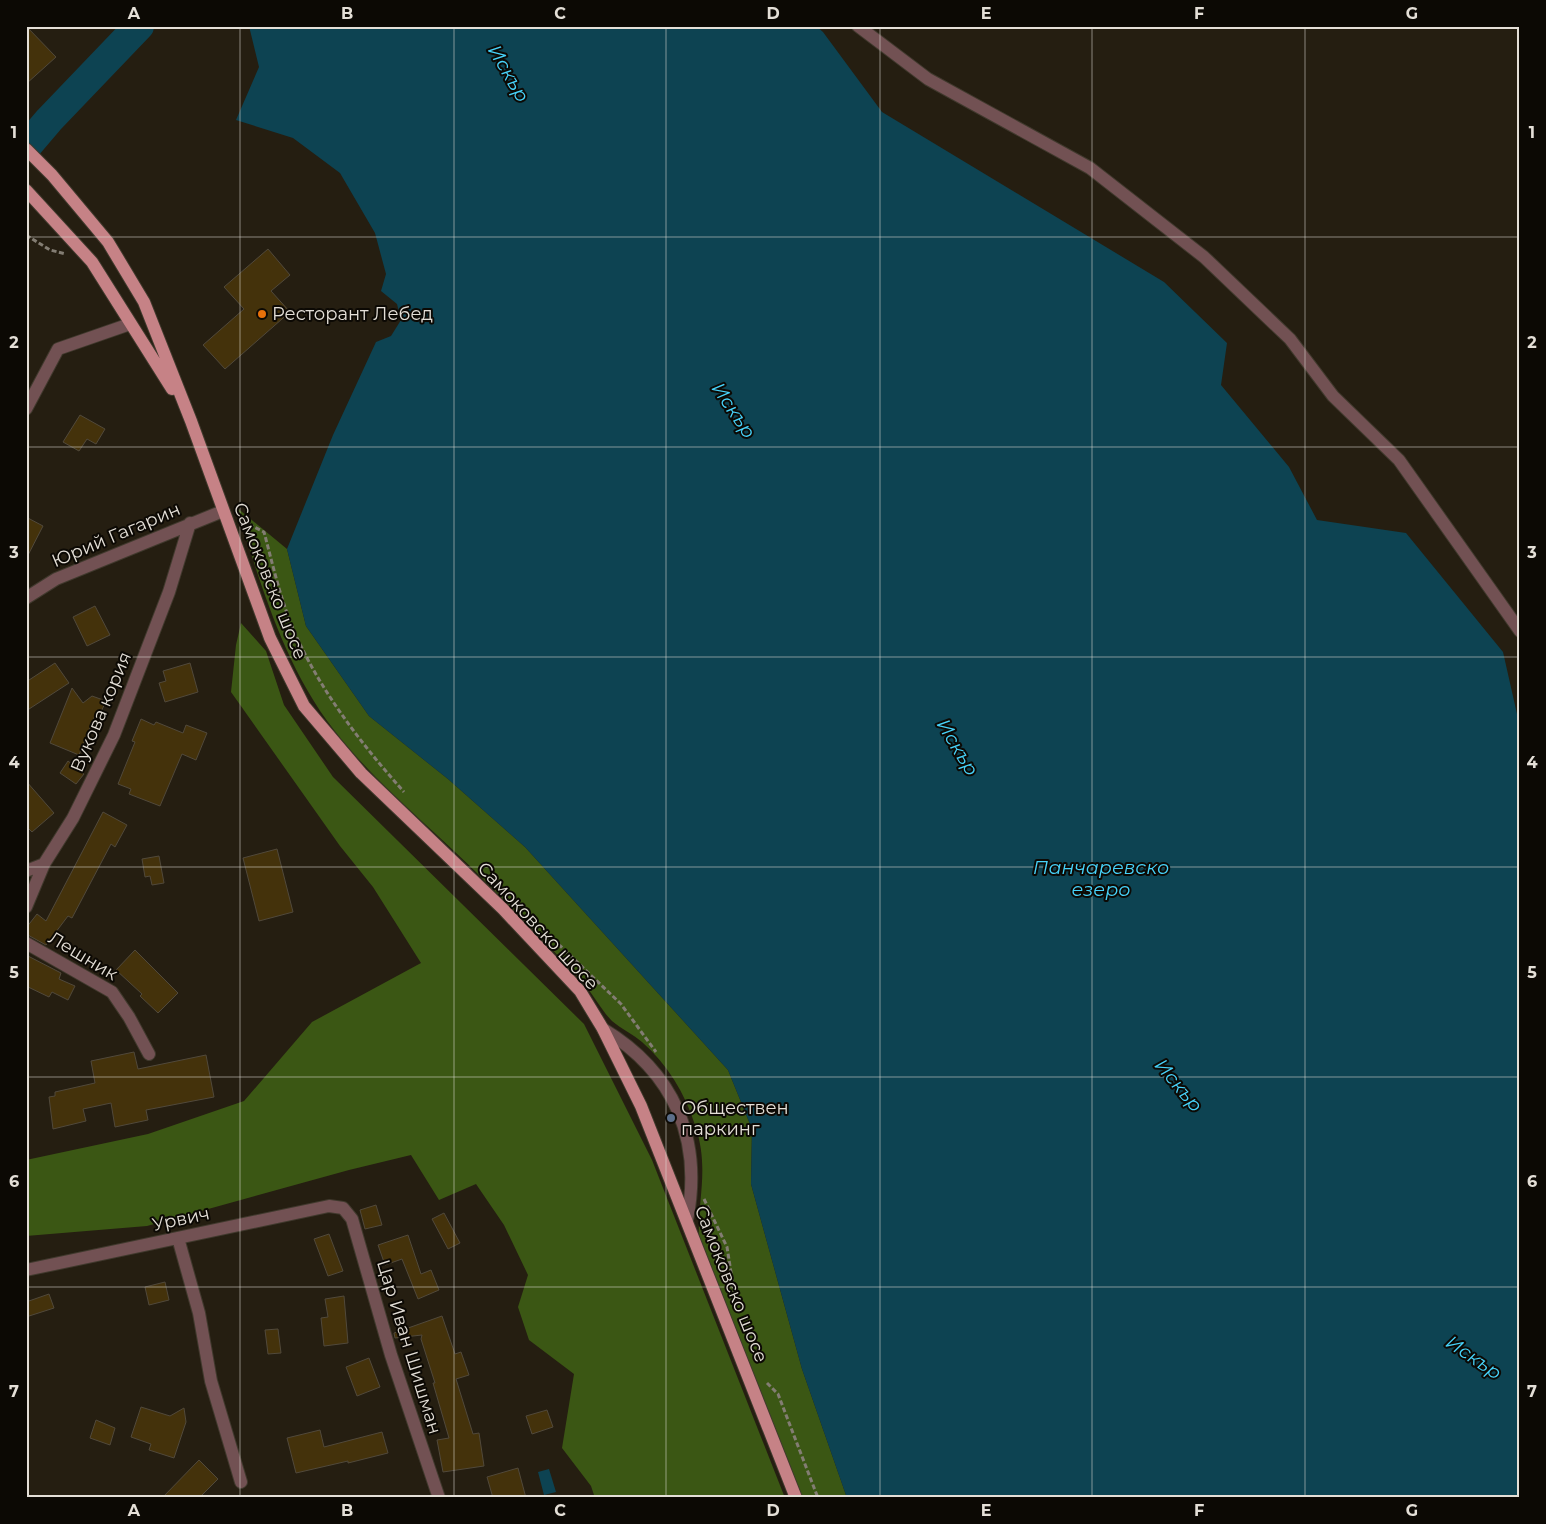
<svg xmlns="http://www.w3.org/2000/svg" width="1546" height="1524" font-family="Montserrat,sans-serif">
<rect width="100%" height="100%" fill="#251e11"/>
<path fill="#3b5714" d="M236,507L287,549L306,626L369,716L448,779L525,847L728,1070L752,1129L751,1184L802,1369L847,1498H801L699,1241C697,1199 710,1169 695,1125C685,1093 667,1064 642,1042C633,1034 621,1029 612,1021C602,1011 594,996 585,985C552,948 516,912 481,877C432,828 376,784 334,730C283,664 261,584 236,507Z
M241,623L266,651L284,705L333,777L584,1024L652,1160L785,1498H595L591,1486L562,1448L574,1374L529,1340L518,1307L528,1275L504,1225L476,1184L439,1200L411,1155L349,1170L147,1226L26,1236V1160L148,1134L244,1101L312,1022L421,963L373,887L340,846L231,692L236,645Z"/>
<path fill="#0d4352" d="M249,26H816L823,32L882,112L1164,282L1227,343L1221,385L1289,467L1317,520L1406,533L1503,652L1517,714L1520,717V1498H847L802,1369L751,1184L752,1129L728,1070L525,847L448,779L369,716L306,626L287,549L333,435L376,342L391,336L401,320L397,304L381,291L386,274L375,233L340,173L293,138L236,120L259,67Z
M549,1469L556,1492L544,1495L538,1472Z"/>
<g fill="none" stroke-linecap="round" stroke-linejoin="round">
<path stroke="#0d4352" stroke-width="30" d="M26,147L49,120L139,26"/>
</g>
<path fill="#44320b" stroke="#51493b" d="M26,26L56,57L26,84Z
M268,249L290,275L271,291L290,312L225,369L203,345L244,309L224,287Z
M80,415L105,429L96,444L87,439L79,451L63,442Z
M26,517L43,526L26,559Z
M95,606L110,635L87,646L73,617Z
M55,663L69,683L26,711V682Z
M190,663L198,692L165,702L159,683L166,681L163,671Z
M72,688L83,703L92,696L106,701L100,714L96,713L79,755L50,743Z
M141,719L154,725L156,722L183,733L186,725L207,733L196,760L182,754L160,806L129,794L131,789L118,784L135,742L132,741Z
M68,761L84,774L76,784L60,773Z
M26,781L54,813L32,832L26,826Z
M103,812L127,825L115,847L111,844L72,918L68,916L46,945L26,934V928L37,914L46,921Z
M277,849L293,912L259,921L243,858Z
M159,856L164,883L152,885L150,876L145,877L142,859Z
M135,950L178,993L158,1013L140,996L142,994L116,970Z
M26,955L61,973L59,979L75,986L68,1000L52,992L49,997L26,986Z
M134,1052L138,1069L206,1055L214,1097L146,1110L148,1120L115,1127L111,1103L83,1109L86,1121L53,1129L49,1097L55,1096V1092L95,1083L91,1061Z
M376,1205L382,1225L365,1229L360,1210Z
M444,1213L460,1243L448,1249L432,1219Z
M329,1234L343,1271L328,1276L314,1239Z
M408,1235L421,1274L431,1270L439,1290L418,1299L402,1259L385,1265L378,1245Z
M165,1282L169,1300L149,1305L145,1287Z
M49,1294L54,1308L26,1317V1302Z
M344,1296L348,1343L324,1346L321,1318L328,1317L325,1299Z
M442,1316L455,1354L461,1352L469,1375L456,1379L473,1434L479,1433L484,1466L443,1472L437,1440L449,1438L433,1383H435L421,1339L422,1335L395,1338L394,1333Z
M278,1329L281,1353L268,1354L265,1330Z
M369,1358L380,1387L357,1396L346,1367Z
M141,1407L170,1416L184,1408L186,1422L174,1458L149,1450L151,1444L131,1437Z
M547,1410L553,1427L532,1434L526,1416Z
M96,1420L115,1428L110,1445L90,1438Z
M320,1430L324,1447L382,1432L388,1453L348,1463V1461L296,1473L287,1438Z
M199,1460L218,1479L199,1498H162Z
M518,1468L526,1498H493L487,1477Z"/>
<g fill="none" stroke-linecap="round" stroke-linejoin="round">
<g stroke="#40392d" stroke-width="14">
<path id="minor" d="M858,26L928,79L1090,168L1204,257L1290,339L1333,396L1399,460L1520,631
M26,409L58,349L130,324
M26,598L56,579L223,511
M26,871L44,864
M26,907L44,864L73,818L114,735L169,592L190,523
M26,943L112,992L129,1017L149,1054
M603,1029C674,1072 703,1139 687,1220
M178,1238L199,1313L211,1381L241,1482
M26,1270L329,1206L343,1208L352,1219L391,1355L439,1498"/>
</g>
<g stroke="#40392d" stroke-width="14">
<path id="major" d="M26,149L52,175L108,242L144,302L191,421L270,638L304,706L361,773L503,909L580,991L603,1029L641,1106L796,1498
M26,190L92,262L172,389"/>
</g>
<path stroke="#837d73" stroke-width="3" stroke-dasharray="5 2.5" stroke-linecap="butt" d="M26,235L50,250L66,254
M242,521L264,532C274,569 282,607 299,642C325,697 364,747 404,792
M553,939L621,1004L656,1052
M704,1199L727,1247L736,1304
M767,1383L778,1394L818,1498"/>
<use href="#minor" stroke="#725153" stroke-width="12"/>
<use href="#major" stroke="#c68286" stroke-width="12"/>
</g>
<path fill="none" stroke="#e4dfd7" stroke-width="1" stroke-opacity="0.55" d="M240,26V1498M454,26V1498M666,26V1498M880,26V1498M1092,26V1498M1305,26V1498M26,237H1520M26,447H1520M26,657H1520M26,867H1520M26,1077H1520M26,1287H1520"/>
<circle fill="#e8710a" stroke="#0c0904" stroke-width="2" cx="262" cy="314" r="5"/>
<circle fill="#5c6f8a" stroke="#0c0904" stroke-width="2" cx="671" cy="1118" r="5"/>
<g text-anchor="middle" stroke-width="4" stroke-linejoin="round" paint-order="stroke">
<g font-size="18" fill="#e4dfd7" stroke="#0c0904" text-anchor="start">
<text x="272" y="320">Ресторант Лебед</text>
<text x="681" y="1114">Обществен<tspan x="681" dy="21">паркинг</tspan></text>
</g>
<g font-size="18" fill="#e4dfd7" stroke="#0c0904">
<text transform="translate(116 535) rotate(-23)" y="6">Юрий Гагарин</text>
<text transform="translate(270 581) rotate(68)" y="6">Самоковско шосе</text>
<text transform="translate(101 712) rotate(-67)" y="6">Вукова кория</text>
<text transform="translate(538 926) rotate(47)" y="6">Самоковско шосе</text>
<text transform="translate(83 956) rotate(31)" y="6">Лешник</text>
<text transform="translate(181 1219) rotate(-12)" y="6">Урвич</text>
<text transform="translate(731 1284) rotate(68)" y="6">Самоковско шосе</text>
<text transform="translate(409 1347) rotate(73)" y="6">Цар Иван Шишман</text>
</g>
<g font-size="19" font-style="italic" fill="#47d3fa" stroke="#0c0904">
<text transform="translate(509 73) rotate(60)" y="7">Искър</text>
<text transform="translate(734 410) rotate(56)" y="7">Искър</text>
<text transform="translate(958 747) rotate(59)" y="7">Искър</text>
<text x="1101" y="874">Панчаревско<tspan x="1101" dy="22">езеро</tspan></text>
<text transform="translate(1179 1085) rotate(50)" y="7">Искър</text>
<text transform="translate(1474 1357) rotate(34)" y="7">Искър</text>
</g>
</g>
<rect width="1546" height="1524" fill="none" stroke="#0c0904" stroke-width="55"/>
<rect x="28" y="28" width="1490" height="1468" fill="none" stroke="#e4dfd7" stroke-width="2"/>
<g font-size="16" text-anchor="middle" font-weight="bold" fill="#e4dfd7">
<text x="134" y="19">A</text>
<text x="347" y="19">B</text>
<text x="560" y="19">C</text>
<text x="773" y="19">D</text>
<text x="986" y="19">E</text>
<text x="1199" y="19">F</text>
<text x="1412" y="19">G</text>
<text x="14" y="138">1</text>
<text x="1532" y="138">1</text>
<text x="14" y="348">2</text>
<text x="1532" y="348">2</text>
<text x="14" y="558">3</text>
<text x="1532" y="558">3</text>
<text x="14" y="768">4</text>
<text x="1532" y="768">4</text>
<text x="14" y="978">5</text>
<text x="1532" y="978">5</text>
<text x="14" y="1187">6</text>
<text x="1532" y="1187">6</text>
<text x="14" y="1397">7</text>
<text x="1532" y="1397">7</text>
<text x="134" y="1516">A</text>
<text x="347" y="1516">B</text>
<text x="560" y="1516">C</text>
<text x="773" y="1516">D</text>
<text x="986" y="1516">E</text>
<text x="1199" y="1516">F</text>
<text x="1412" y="1516">G</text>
</g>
</svg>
